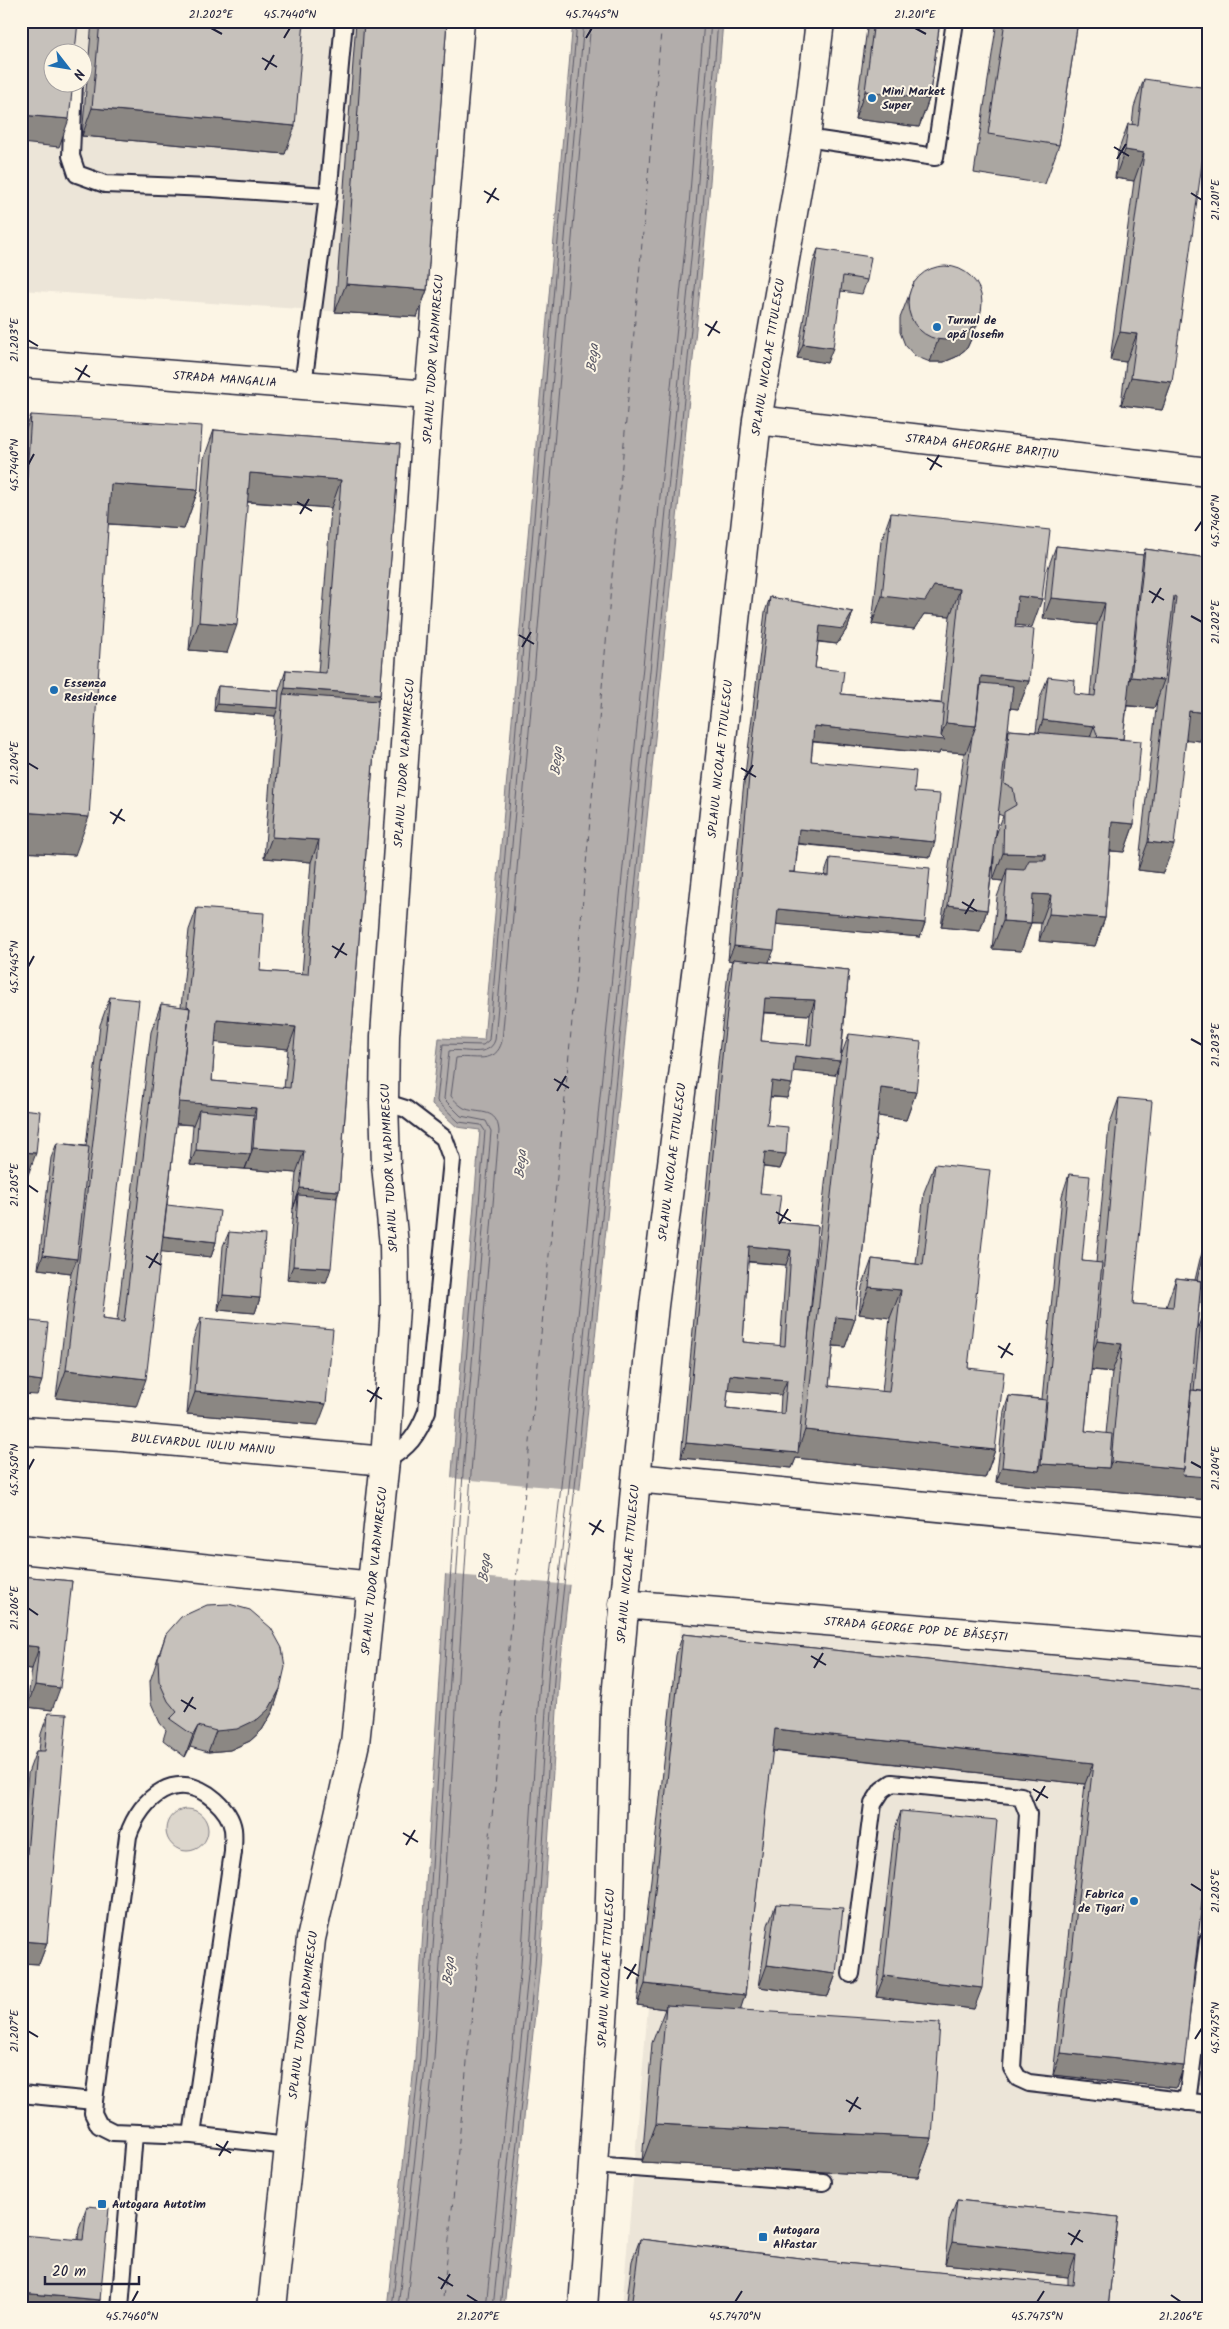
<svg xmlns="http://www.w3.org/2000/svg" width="1229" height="2329" font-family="Kalam,sans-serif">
<rect width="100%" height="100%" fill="#fcf5e5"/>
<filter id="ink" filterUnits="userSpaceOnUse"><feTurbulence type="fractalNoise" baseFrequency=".02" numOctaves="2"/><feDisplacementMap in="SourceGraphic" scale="10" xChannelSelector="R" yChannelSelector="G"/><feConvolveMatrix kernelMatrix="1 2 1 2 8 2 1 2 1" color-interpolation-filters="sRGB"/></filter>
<g filter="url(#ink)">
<path fill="#ece5d8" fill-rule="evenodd" d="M21,21H439L417,317L21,290ZM52,52H82V82H52Z
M682,1613L1208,1653V2308H622Z"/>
<path fill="#dcd6cc" stroke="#7f7c84" d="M166 1830a21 21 0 1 1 42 0a21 21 0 1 1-42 0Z"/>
<path fill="#b2adab" stroke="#78757e" d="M573,21H723L707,219L580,1488L560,1666L540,1966L504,2308H387L415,2058L452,1472L480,1130L457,1127L432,1104L439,1038L484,1040Z"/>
<path fill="#fcf5e5" d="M449,1478L582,1490L572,1585L444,1574Z"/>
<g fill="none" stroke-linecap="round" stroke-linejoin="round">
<path stroke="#5c5a68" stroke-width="1" d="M392,2308L420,2058L457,1472L485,1131L481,1125L459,1122L437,1101L443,1044L483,1045L489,1040L577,21
M398,2308L426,2059L463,1473L491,1131L486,1121L461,1116L444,1099L449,1051C463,1048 489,1059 495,1040L584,21
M406,2308L434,2059L471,1473L499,1131C497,1108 481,1114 466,1109C461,1107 454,1100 451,1096L456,1058C473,1055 496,1066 502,1041L591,21
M486,2308L521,1965L541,1664L561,1486L688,217L704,21
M493,2308L529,1965L549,1665L569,1487L695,218L711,21
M500,2308L535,1966L555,1665L575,1487L702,219L718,21"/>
<path stroke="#545362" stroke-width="1" stroke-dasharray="6 5" stroke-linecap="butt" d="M442,2308L565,1098L662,21"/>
<g stroke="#22223b" stroke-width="20">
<path id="lane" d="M74,82L71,156L77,174L105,184L210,188L328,196
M806,138L935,157L955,21
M303,385L328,196L344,21
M384,1102L406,1109L444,1138L452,1160L427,1411C417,1436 409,1447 385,1461
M851,1974L873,1804L882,1790L892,1783L1021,1796L1028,1814L1012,2068L1018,2078L1029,2083L1208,2104
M21,2094L94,2101
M1187,2102L1208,1941
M192,2135L233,1852C233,1845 234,1836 233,1829C231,1817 224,1808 215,1800C177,1767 141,1797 128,1836L94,2101L93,2113L99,2125L113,2132L192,2135L288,2146
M593,2165L823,2182
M120,2308L134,2134"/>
</g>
<g stroke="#22223b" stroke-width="31">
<path id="street" d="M21,363L429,395
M757,420L1208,472
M21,1431L122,1437L385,1461
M636,1478L1208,1533
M21,1549L373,1586
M623,1604L1208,1653
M583,2308L609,1935L615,1709L636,1478L654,1306L698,958L757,420L806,138L820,21"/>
</g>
<g stroke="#22223b" stroke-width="31">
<path id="secondary" d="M272,2308L311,1939L355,1743L385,1461L395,1307L394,1245L386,1165L384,1102L385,1036L429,395L460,21"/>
</g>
<use href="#lane" stroke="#fcf5e5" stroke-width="16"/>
<use href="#street" stroke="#fcf5e5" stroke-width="28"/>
<use href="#secondary" stroke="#fcf5e5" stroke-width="28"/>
</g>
<path fill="#aaa6a1" stroke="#22223b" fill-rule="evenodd" d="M92,21H304L285,154L82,136Z
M356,21H447L427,290L417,317L335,312Z
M868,21H940L929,99L919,127L855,119Z
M997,21H1078L1059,145L1045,184L974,173Z
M1144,79L1172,382L1162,410L1121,405L1126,362L1110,360L1134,181L1115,178L1118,152L1128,124L1132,125L1134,107Z
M818,249L867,280L862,294L841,291L827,363L797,358L813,263Z
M914,282L981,314L973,335L967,348L956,357L944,362H930L915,356L905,345L900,332V318Z
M31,415L198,490L184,529L108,524L75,855L21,852V443Z
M214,430L400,444L380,695L378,701L339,1191L337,1198L326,1283L287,1280L296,1173L190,1165L193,1125L176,1124L167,1205L216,1242L211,1257L161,1251L136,1407L56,1398L71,1273L38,1269L51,1158L57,1143L86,1146L100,1025L110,997L102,1319L117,1321L151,1032L161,1004L181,1007L189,930L197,908L260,971L302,974L311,862L264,858L275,716L214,711L215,694L218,686L279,691L286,670L318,673L331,508L247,502L227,653L189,650L204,458ZM215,1042L288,1049L284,1088L212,1081Z
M891,513L1032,627L1015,625V627L1029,681L1018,709L1010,708L1007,736L1009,730L1036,732L1040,698L1048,677L1074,694L1090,696L1097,625L1043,619L1048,568L1056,546L1143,555L1145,549L1208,558L1200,741L1186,739L1163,873L1138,870L1157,700L1154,708L1127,706L1123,739L1134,824L1124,852L1110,851L1105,918L1095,946L1039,941L1041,923H1031L1021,951L992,949L997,897L1003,881L993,880L994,856L987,910L980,931L941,927L964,753L940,751L939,754L813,742L811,761L914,792L930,857L798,844L795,873L824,876L830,858L925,923L920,937L776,924L769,962L849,970L841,1056L849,1034L916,1092L906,1120L878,1116L855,1319L845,1347L833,1346L829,1386L882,1392L890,1318L859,1314L862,1287L872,1259L916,1264L924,1192L935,1164L968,1368L995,1450L985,1478L796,1458L792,1468L681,1458L718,1062L728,973L732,961L728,960L743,791L765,612L770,597L853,612L848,627L837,644L818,642L815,668L841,694L941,703L950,616L924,614L914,629L872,624L881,541ZM998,814L1003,816L996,835ZM764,1013L810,1015L807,1045L761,1041ZM838,1067L807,1347L818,1226L777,1222L760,1193L763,1167L780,1169L786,1154L767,1125L770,1097L787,1098L793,1071L835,1075ZM748,1262L786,1265L780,1346L743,1342ZM728,1390L781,1395L780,1413L726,1408Z
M1119,1098L1133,1304L1166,1307L1176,1278L1195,1280L1200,1259L1205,1245H1208V1305L1199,1303L1197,1330L1201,1319L1208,1320V1500L1101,1490L1033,1486L996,1482L1004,1411L1009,1396L1042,1399L1062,1196L1069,1174L1082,1261L1096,1263L1109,1126ZM1091,1370L1112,1372L1106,1434L1085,1431Z
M229,1232L260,1298L255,1313L218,1310L223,1246Z
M201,1318L318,1425L187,1414L193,1339Z
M21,1576L72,1581L52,1710L27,1707L32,1669L21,1668Z
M166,1634L280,1689L273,1711L262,1730L250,1741L230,1750L208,1752L190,1747L185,1757L163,1740L166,1730L160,1723L151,1703L150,1681Z
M683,1634L1208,1690L1184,2066L1176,2088L1053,2075L1085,1784L772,1751L745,1995L740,2009L932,2138L918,2177L642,2162L652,2043L665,2009L637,2005L676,1655Z
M48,1713L47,1943L39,1964L21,1963V1855L28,1773L36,1751H39L41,1734Z
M901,1811L974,2009L876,1997L894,1832Z
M776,1904L836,1974L828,1996L759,1987L768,1925Z
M957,2200L1118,2217L1108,2308H626L632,2261L640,2239L834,2262L1068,2285V2277L945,2264L949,2221Z
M87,2206L100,2300L97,2308H21L78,2240L79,2228Z"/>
<path fill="#8b8783" stroke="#22223b" d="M865,91L929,99L919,127L855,119Z
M92,108L295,126L285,154L82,136Z
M21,115L69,119L59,147L21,143Z
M1125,150L1144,153L1134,181L1115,178Z
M346,284L427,290L417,317L335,312Z
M981,314L973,335L967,348L956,357L944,362H930L938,340Z
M1120,332L1137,334L1126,362L1110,360Z
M803,344L833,348L827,363L797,358Z
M1131,377L1172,382L1162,410L1121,405Z
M250,473L341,480L331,508L239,501Z
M111,484L198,490L184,529L97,523Z
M934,586L960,589L950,616L924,614L914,629L872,624L882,596Z
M1018,596L1042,599L1032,627L1008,624Z
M1051,598L1105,603L1097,625L1043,619Z
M853,612L848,627L837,644L815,641L820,626Z
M199,622L237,625L227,653L189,650Z
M981,676L1029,681L1018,709L976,704Z
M1131,677L1164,680L1154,708L1121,705Z
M285,688L380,695L370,723L283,694Z
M217,704L278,708L275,716L214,711Z
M1189,711L1208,713V719L1200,741L1179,739Z
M1043,720L1094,726L1086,748L1035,742Z
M946,723L976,726L966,753L940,751L939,754L809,741L814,726L940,739Z
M21,812L89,817L75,855L21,852Z
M1112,822L1134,824L1124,852L1102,850Z
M799,829L935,842L930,857L794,843Z
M272,837L319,840L311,862L264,858Z
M1148,842L1174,845L1163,873L1138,870Z
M1003,853L1046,854L1036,882L1007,869L1003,881L993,880Z
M1033,894L1051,895L1041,923L1023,922Z
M948,905L987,910L980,931L941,927Z
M778,909L925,923L920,937L773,924Z
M1049,914L1105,918L1095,946L1039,941Z
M1003,921L1031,923L1021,951L992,949Z
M734,946L774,950L768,964L733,959L732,961L728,960Z
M765,998L815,1000L810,1015L760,1012Z
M217,1020L296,1027L288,1049L209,1042Z
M795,1056L840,1061L835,1075L790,1071Z
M772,1081L792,1084L787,1098L766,1096Z
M881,1088L916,1092L906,1120L871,1115Z
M177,1101L256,1108L248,1130L199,1110L193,1125L169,1123Z
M253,1148L304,1151L296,1173L245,1169Z
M196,1150L251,1154L245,1169L190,1165Z
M21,1152L36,1153L28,1175L21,1174Z
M765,1152L786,1154L780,1169L759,1166Z
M300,1188L339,1191L331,1212L298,1195L293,1209Z
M160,1236L216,1242L211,1257L154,1251Z
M749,1246L791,1250L786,1265L744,1261Z
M43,1255L77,1259L71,1273L38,1269Z
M293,1266L331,1268L326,1283L287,1280Z
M869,1287L901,1290L890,1318L859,1314Z
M223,1295L260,1298L255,1313L218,1310Z
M836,1317L855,1319L845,1347L826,1345Z
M1097,1341L1122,1344L1112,1372L1087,1369Z
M66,1370L146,1379L136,1407L56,1398Z
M730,1375L787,1380L781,1395L724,1390Z
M21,1378L42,1381L37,1395L21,1394Z
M195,1392L326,1404L318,1425L187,1414Z
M805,1430L995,1450L985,1478L796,1458L792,1468L681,1458L686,1443L797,1453Z
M1111,1462L1184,1469L1208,1477V1500L1101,1490L1033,1486L996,1482L1002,1467L1039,1471L1041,1464L1109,1468Z
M21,1645L39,1647L32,1669L21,1668Z
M35,1685L60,1688L52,1710L27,1707Z
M280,1689L273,1711L262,1730L250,1741L230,1750L208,1752L216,1731Z
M198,1726L190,1747L185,1757L193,1735Z
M775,1729L1093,1763L1085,1784L767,1750Z
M21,1941L47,1943L39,1964L21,1963Z
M767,1965L836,1974L828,1996L759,1987Z
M884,1976L982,1988L974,2009L876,1997Z
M645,1984L745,1995L738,2017L666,2005L665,2009L637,2005Z
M1061,2053L1184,2066L1176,2088L1053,2075Z
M656,2124L932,2138L918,2177L642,2162Z
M952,2242L1076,2255L1068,2277L945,2264Z
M21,2293L100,2300L97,2308H21Z"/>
<path fill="#c6c1bb" stroke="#22223b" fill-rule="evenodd" d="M21,21H78L75,52H52V82H73L69,119L21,115Z
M100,21H304L295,126L92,108Z
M364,21H447L427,290L346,284Z
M874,21H940L929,99L865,91Z
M1005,21H1078L1059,145L988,134Z
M1144,79L1208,88V120L1172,382L1131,377L1137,334L1120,332L1144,153L1125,150L1128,124L1138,125Z
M818,249L871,257L867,280L843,276L833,348L803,344Z
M908 303a37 37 0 1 1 74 0a37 37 0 1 1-74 0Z
M31,415L202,426L198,490L111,484L89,817L21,812V565Z
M214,430L400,444L380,695L285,688L286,670L326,673L341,480L250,473L237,625L199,622Z
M891,513L1050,530L1042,599L1018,596L1015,627L1034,629L1029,681L981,676L976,726L946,723L960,589L934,586L925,601L882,596Z
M1056,546L1143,555L1123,739L1098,737L1094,726L1043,720L1048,677L1075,680L1074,694L1095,696L1105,603L1051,598Z
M1145,549L1208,558V713L1189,711L1174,845L1148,842L1176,597L1174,596L1164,680L1131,677Z
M770,597L853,612L843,629L820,626L815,668L844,671L841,694L944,704L941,736L945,740L814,726L811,761L916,771L914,792L940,794L935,842L799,829L795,872H789L829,876L830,858L930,868L925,923L778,909L774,950L734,946L749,776Z
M981,683L1013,686L987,910L948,905L972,737L976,726Z
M218,686L279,691L278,708L217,704Z
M283,694L378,701L339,1191L300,1188L304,1151L253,1148L256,1108L179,1102L190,1008L187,1007L197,908L264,913L260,971L308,974L319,840L272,837ZM217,1020L296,1027L290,1088L212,1081Z
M1009,730L1141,741L1134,824L1112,822L1105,918L1049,914L1051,895L1033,894L1031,923L1003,921L1007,869L1024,870L1029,860H1046V854L1003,853L1004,812L1016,805L1013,788L1004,784Z
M733,959L849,970L840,1061L795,1056L792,1084L772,1081L767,1125L788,1127L786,1154L765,1152L760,1193L781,1195L777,1222L818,1226L798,1453L686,1443L723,1047ZM765,998L815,1000L811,1045L761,1041ZM749,1246L791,1250L785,1346L743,1342ZM730,1375L787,1380L784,1414L726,1408Z
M110,997L139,1000L102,1319L124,1322L161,1004L190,1008L146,1379L66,1370Z
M849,1034L921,1042L916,1092L881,1088L855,1319L836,1317L829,1386L889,1392L901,1290L869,1287L872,1259L923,1265L935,1164L990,1170L968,1368L1004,1372L995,1450L805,1430Z
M1119,1098L1152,1101L1133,1304L1173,1307L1176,1278L1201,1281L1184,1469L1111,1462L1122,1344L1097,1341Z
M21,1109L40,1111L36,1153L21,1152Z
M199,1110L254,1115L251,1154L196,1150Z
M57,1143L89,1147L77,1259L43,1255Z
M21,1173L23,1174L21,1193Z
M1069,1174L1090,1176L1082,1261L1102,1263L1085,1431L1112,1434L1109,1468L1041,1464Z
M298,1195L337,1198L331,1268L293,1266Z
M167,1205L220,1211L216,1242L163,1236Z
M229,1232L265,1235L260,1298L223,1295Z
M1205,1245H1208V1289L1201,1288V1281L1197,1280Z
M201,1318L333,1329L326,1404L195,1392Z
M1201,1319L1208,1320V1392L1194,1390Z
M21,1320L48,1323L42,1381L21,1378Z
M1191,1390L1208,1392V1477L1182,1475L1184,1469Z
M1009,1396L1046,1400L1039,1471L1002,1467Z
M21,1576L72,1581L60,1688L35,1685L39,1647L21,1645Z
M229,1604L250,1610L271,1628L282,1648L285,1667L280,1689L269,1709L258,1719L237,1729L216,1731L198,1726L193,1735L170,1719L177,1712L168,1701L159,1681L158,1659L166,1634L181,1617L207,1605Z
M683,1634L1208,1690V1847L1184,2066L1061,2053L1093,1763L775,1729L745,1995L645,1984Z
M48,1713L67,1714L47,1943L21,1941V1911H22L36,1751H45Z
M901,1811L997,1820L982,1988L884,1976Z
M776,1904L843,1908L836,1974L767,1965Z
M666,2005L940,2023L932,2138L656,2124Z
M957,2200L1118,2217L1108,2308H631L640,2239L834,2262L1073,2285L1076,2255L952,2242Z
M87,2206L109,2208L100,2300L21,2293V2235L83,2240Z"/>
</g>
<path fill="none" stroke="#22223b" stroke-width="2" d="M211,28L222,34M915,28L926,34M284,38L290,28M586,38L592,28M262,58L277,67M265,70L274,55M1114,147L1129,156M1117,159L1126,144M484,191L499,200M1191,193L1202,200M487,203L496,188M705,324L720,333M708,336L717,321M28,340L38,346M75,368L90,377M78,380L87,365M927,458L942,467M28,465L34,454M930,470L939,455M297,502L312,511M300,514L309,499M1195,531L1202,521M1149,591L1164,600M1152,603L1161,588M1191,616L1202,622M519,635L534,644M522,647L531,632M28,763L38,769M741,768L756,777M744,780L753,765M110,812L125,821M113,824L122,809M962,902L977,911M965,914L974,899M332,946L347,955M335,958L344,943M28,967L34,956M1191,1039L1202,1045M554,1079L569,1088M557,1091L566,1076M28,1185L38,1192M776,1212L791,1221M779,1224L788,1209M146,1256L161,1265M149,1268L158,1253M998,1346L1013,1355M1001,1358L1010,1343M367,1390L382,1399M370,1402L379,1387M1191,1462L1202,1468M28,1470L34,1459M589,1523L604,1532M592,1535L601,1520M28,1608L38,1615M811,1656L826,1665M814,1668L823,1653M181,1700L196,1709M184,1712L193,1697M1033,1789L1048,1798M1036,1801L1045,1786M403,1833L418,1842M406,1845L415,1830M1191,1884L1202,1891M624,1967L639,1976M627,1979L636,1964M28,2031L38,2037M1195,2039L1202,2028M846,2100L861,2109M849,2112L858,2097M216,2144L231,2153M219,2156L228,2141M1068,2233L1083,2242M1071,2245L1080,2230M438,2277L453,2286M441,2289L450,2274M467,2295L478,2302M1171,2295L1181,2302M132,2302L138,2291M735,2302L742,2291M1037,2302L1044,2291"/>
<g fill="#1f6fb2" stroke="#fcf5e5" stroke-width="2">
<circle cx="872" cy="98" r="5"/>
<circle cx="937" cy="327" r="5"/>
<circle cx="54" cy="690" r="5"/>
<circle cx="1134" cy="1901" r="5"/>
<rect x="97" y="2199" width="10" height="10" rx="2.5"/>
<rect x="758" y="2232" width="10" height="10" rx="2.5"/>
</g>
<g text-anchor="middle" stroke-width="4" stroke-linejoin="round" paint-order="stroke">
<g font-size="12" font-weight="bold" fill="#22223b" stroke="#fcf5e5" text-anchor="start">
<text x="882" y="95">Mini Market<tspan x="882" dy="14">Super</tspan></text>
<text x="947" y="324">Turnul de<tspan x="947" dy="14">apă Iosefin</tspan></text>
<text x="64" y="687">Essenza<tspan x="64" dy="14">Residence</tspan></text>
<text x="1124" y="1898" text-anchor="end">Fabrica<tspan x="1124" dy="14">de Tigari</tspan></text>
<text x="112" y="2208">Autogara Autotim</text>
<text x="773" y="2234">Autogara<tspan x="773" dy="14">Alfastar</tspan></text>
</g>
<g font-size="12" fill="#22223b" stroke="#fcf5e5">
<text transform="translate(768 357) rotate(-81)" y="4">SPLAIUL NICOLAE TITULESCU</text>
<text transform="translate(433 359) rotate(-86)" y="4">SPLAIUL TUDOR VLADIMIRESCU</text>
<text transform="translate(225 379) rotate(4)" y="4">STRADA MANGALIA</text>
<text transform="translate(982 446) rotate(6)" y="4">STRADA GHEORGHE BARIȚIU</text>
<text transform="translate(720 759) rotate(-84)" y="4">SPLAIUL NICOLAE TITULESCU</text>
<text transform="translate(404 763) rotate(-86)" y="4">SPLAIUL TUDOR VLADIMIRESCU</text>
<text transform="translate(672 1162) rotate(-83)" y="4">SPLAIUL NICOLAE TITULESCU</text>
<text transform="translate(389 1168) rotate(-93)" y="4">SPLAIUL TUDOR VLADIMIRESCU</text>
<text transform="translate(203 1444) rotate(5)" y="4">BULEVARDUL IULIU MANIU</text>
<text transform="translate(628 1564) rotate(-85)" y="4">SPLAIUL NICOLAE TITULESCU</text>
<text transform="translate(374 1571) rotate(-84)" y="4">SPLAIUL TUDOR VLADIMIRESCU</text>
<text transform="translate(916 1629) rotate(5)" y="4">STRADA GEORGE POP DE BĂSEȘTI</text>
<text transform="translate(606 1968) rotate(-87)" y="4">SPLAIUL NICOLAE TITULESCU</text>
<text transform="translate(303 2015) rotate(-83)" y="4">SPLAIUL TUDOR VLADIMIRESCU</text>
</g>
<g font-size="14" font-style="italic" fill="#545362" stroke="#fcf5e5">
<text transform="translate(592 358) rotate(-85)" y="5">Bega</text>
<text transform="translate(556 761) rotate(-85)" y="5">Bega</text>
<text transform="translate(520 1164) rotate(-85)" y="5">Bega</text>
<text transform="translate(484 1568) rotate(-85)" y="5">Bega</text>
<text transform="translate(448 1971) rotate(-85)" y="5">Bega</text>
</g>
</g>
<rect width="1229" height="2329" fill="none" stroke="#fcf5e5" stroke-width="55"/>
<g transform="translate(68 68) rotate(121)"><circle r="24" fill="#fcf5e5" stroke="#a5a1a1"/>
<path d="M0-4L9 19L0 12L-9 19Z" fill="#1f6fb2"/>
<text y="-8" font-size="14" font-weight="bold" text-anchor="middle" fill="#22223b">N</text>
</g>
<path d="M45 2276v8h94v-8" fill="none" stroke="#22223b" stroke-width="2.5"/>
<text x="52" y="2276" font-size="15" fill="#22223b" stroke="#fcf5e5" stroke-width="4" paint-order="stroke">20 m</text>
<rect x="28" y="28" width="1174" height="2274" fill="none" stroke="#22223b" stroke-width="2"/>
<g font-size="12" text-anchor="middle" fill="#22223b">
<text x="211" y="18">21.202°E</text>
<text x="290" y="18">45.7440°N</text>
<text x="592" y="18">45.7445°N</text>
<text x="915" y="18">21.201°E</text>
<text transform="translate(1215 200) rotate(-90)" y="4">21.201°E</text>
<text transform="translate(14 340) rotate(-90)" y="4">21.203°E</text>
<text transform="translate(14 465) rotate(-90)" y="4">45.7440°N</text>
<text transform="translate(1215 521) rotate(-90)" y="4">45.7460°N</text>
<text transform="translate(1215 622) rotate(-90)" y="4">21.202°E</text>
<text transform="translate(14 763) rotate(-90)" y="4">21.204°E</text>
<text transform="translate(14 967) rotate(-90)" y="4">45.7445°N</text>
<text transform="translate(1215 1045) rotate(-90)" y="4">21.203°E</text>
<text transform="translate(14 1185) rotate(-90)" y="4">21.205°E</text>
<text transform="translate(1215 1468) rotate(-90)" y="4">21.204°E</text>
<text transform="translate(14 1470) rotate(-90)" y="4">45.7450°N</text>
<text transform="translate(14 1608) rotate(-90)" y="4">21.206°E</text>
<text transform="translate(1215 1891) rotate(-90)" y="4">21.205°E</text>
<text transform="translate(1215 2028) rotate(-90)" y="4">45.7475°N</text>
<text transform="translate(14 2031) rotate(-90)" y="4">21.207°E</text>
<text x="132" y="2320">45.7460°N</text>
<text x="478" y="2320">21.207°E</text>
<text x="735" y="2320">45.7470°N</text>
<text x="1037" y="2320">45.7475°N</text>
<text x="1181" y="2320">21.206°E</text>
</g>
</svg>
